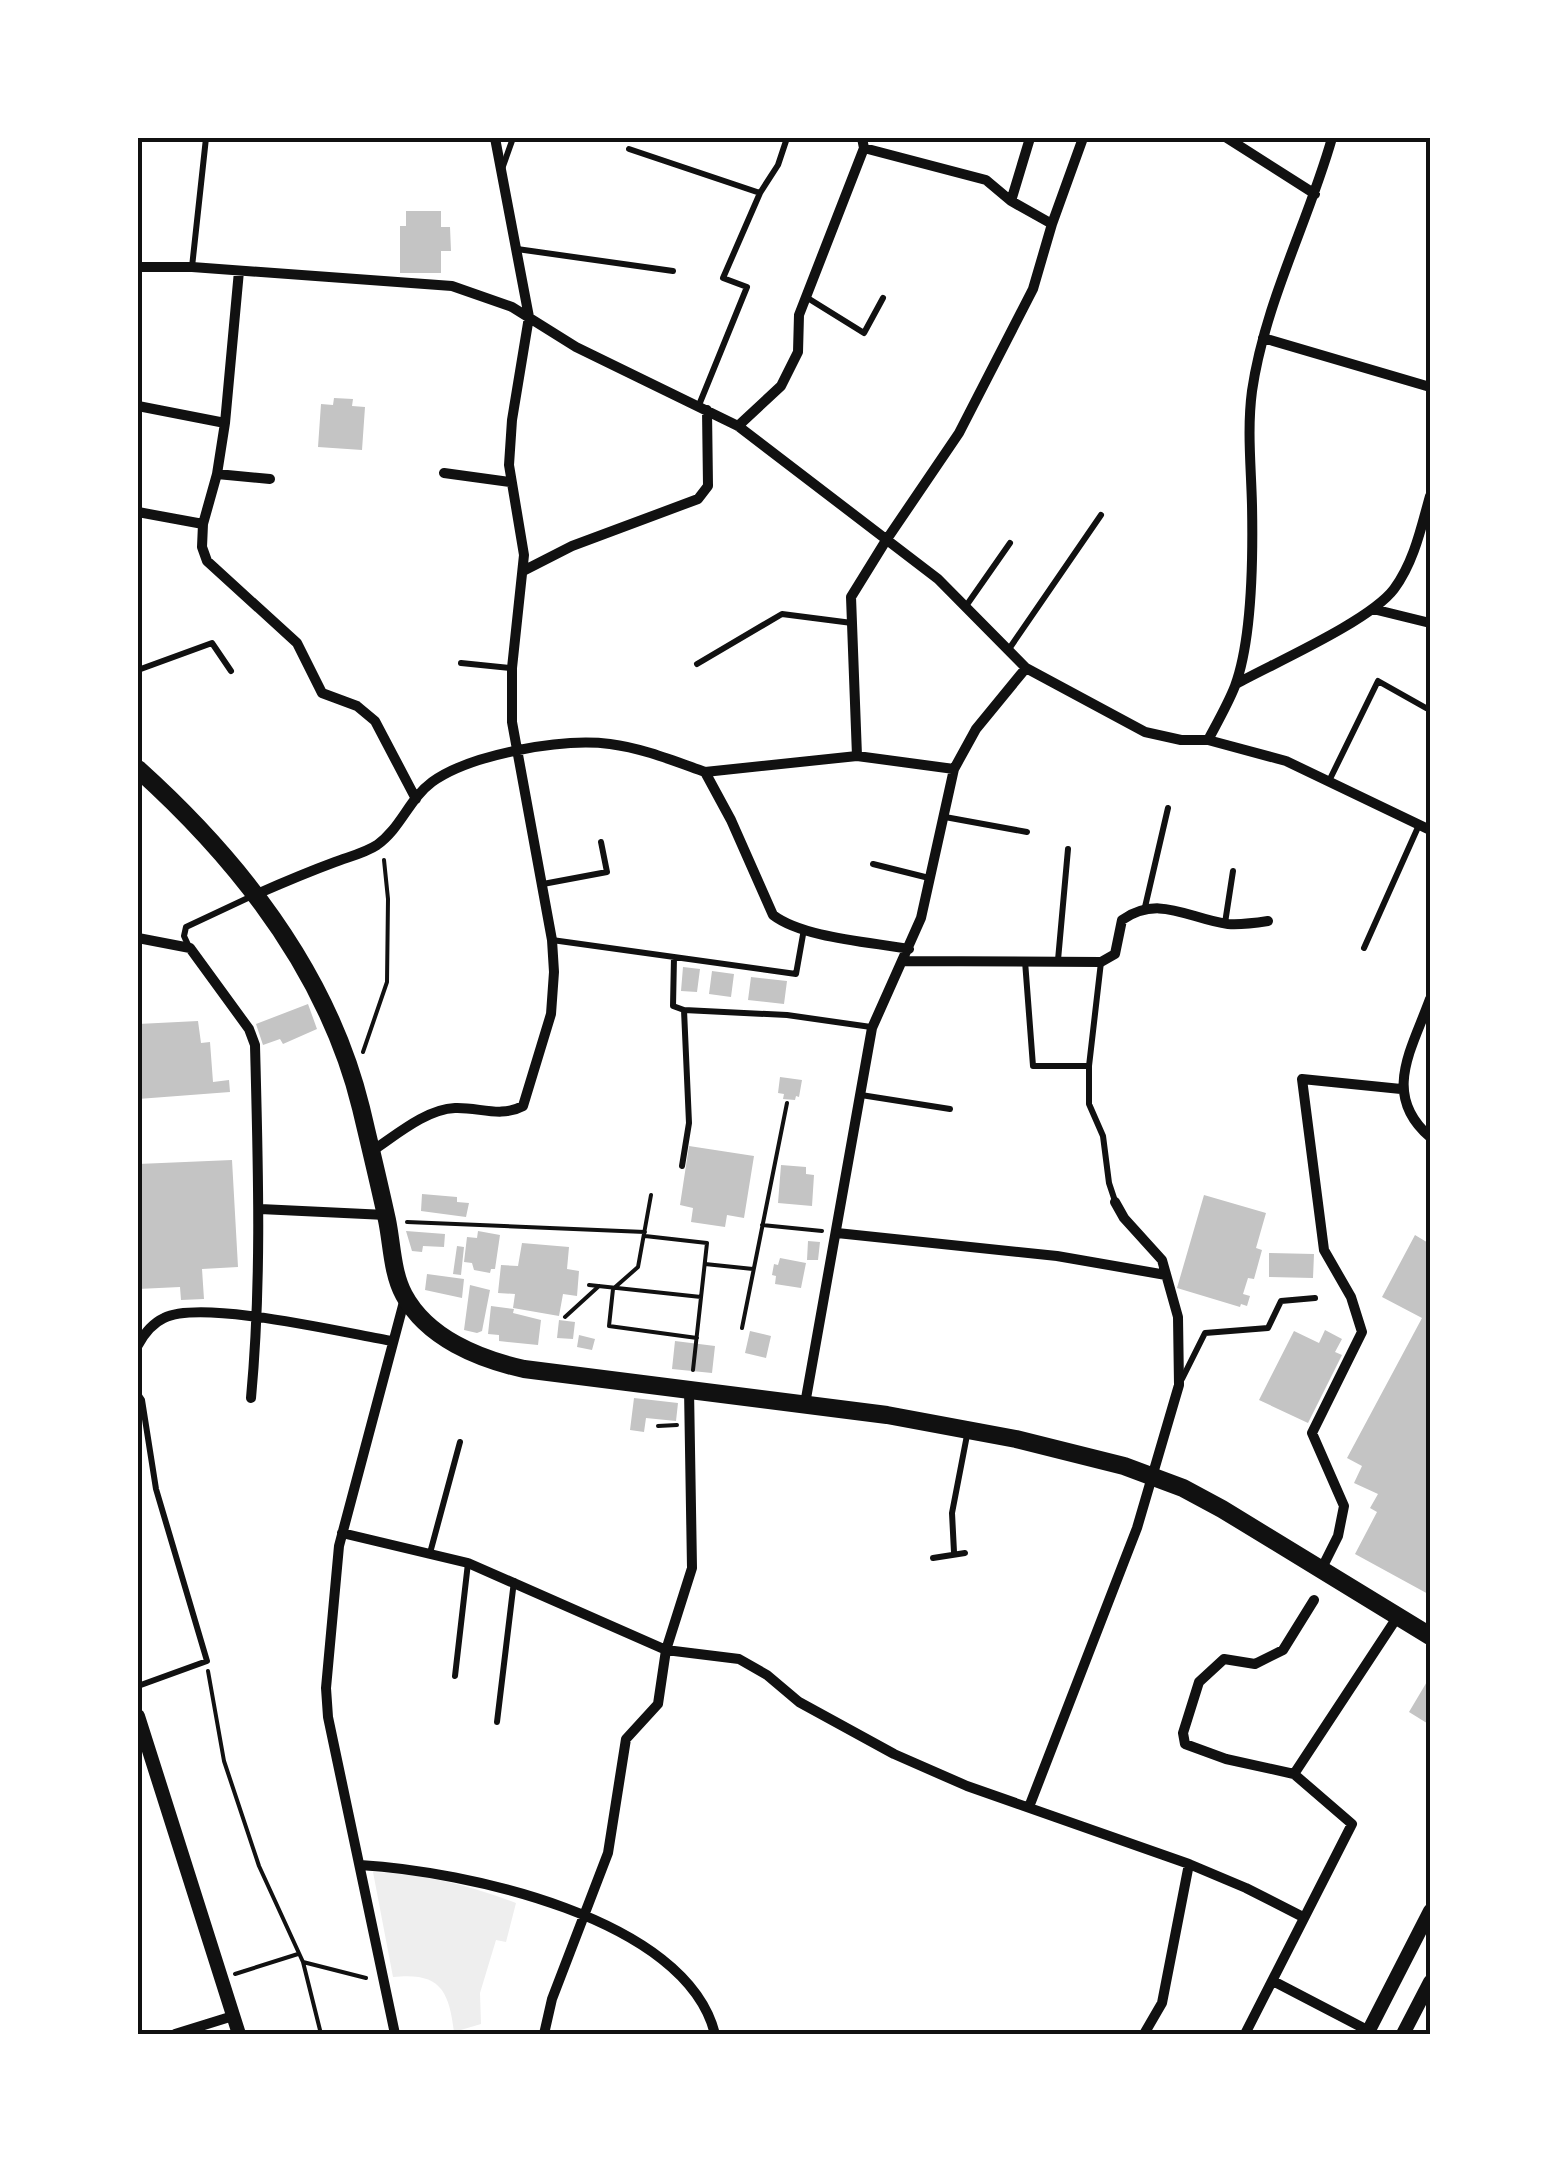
<svg xmlns="http://www.w3.org/2000/svg" width="1568" height="2172" font-family="'Golos Text',sans-serif">
<rect width="100%" height="100%" fill="#fff"/>
<path fill="#eee" d="M373,1872C424,1874 468,1885 516,1903L506,1942L496,1940L480,1993L481,2024L454,2032C449,1989 439,1972 393,1977Z"/>
<path fill="#c4c4c4" d="M406,211H441V227H450L451,251H441V273H400V226H406Z
M334,398L353,399L352,406L365,407L362,450L318,447L321,404L333,405Z
M683,967L700,969L697,992L681,991Z
M712,971L734,974L731,997L709,994Z
M751,977L787,981L784,1004L748,1000Z
M308,1004L317,1029L283,1044L280,1039L263,1045L256,1024Z
M198,1021L201,1043L210,1042L213,1082L229,1080L230,1092L138,1099V1024Z
M780,1077L802,1080L799,1097L796,1096L795,1100L783,1099L784,1094L778,1093Z
M689,1146L754,1156L744,1218L727,1215L725,1227L691,1222L693,1208L680,1205Z
M232,1160L238,1267L202,1269L204,1299L181,1300L180,1287L138,1289V1164Z
M781,1165L806,1167V1174L814,1175L812,1206L778,1203Z
M422,1194L457,1197V1202L469,1203L466,1217L421,1211Z
M1204,1195L1266,1213L1256,1248L1262,1250L1254,1279L1248,1278L1243,1294L1250,1296L1247,1306L1241,1304L1240,1307L1177,1288Z
M406,1231L445,1234L444,1247L423,1246L422,1252L412,1251Z
M478,1231L500,1235L495,1269H491L490,1273L474,1270L472,1263L464,1262L467,1237L477,1238Z
M1415,1235L1430,1244V1595L1355,1554L1377,1512L1370,1508L1378,1494L1354,1483L1362,1466L1347,1458L1422,1318L1382,1297Z
M808,1241L820,1242L818,1260H807Z
M522,1243L569,1247L567,1269L579,1271L577,1296L563,1294L559,1316L513,1308L515,1294L498,1293L501,1265L518,1266Z
M457,1246L464,1247L461,1275L453,1274Z
M1269,1253L1314,1254L1313,1278L1269,1277Z
M780,1258L806,1263L801,1288L775,1284L776,1276L772,1275L774,1264L778,1265Z
M427,1274L464,1279L462,1298L425,1290Z
M470,1285L490,1290L482,1331L477,1333L464,1330Z
M491,1306L514,1309L513,1313L541,1320L538,1345L499,1341V1335L488,1334Z
M559,1320L575,1322L573,1339L557,1338Z
M1325,1330L1342,1339L1335,1352L1342,1355L1308,1423L1259,1400L1294,1331L1319,1343Z
M750,1331L771,1336L766,1358L745,1353Z
M579,1335L595,1339L592,1350L577,1347Z
M675,1341L715,1346L712,1373L672,1369Z
M634,1398L678,1403L676,1421L646,1418L644,1432L630,1430Z
M1428,1680L1430,1682V1725L1409,1712Z"/>
<g fill="none" stroke-linecap="round" stroke-linejoin="round">
<path stroke="#111" stroke-width="4" d="M363,1052L387,982L388,899L384,860
M651,1195L638,1267L613,1289L609,1326L697,1338
M407,1222L645,1232
M762,1225L822,1231
M645,1236L707,1243L693,1370
M705,1264L753,1269
M589,1285L701,1297
M565,1317L599,1286
M742,1328L787,1103
M658,1426L677,1425
M208,1671L224,1761L259,1866L303,1962L321,2034
M303,1962L366,1978
M235,1974L298,1954"/>
<path stroke="#111" stroke-width="6" d="M629,149L760,193
M502,169L513,138
M517,249L673,271
M192,267L206,138
M806,297L864,333L883,298
M699,405L747,287L723,278L760,193L778,165L787,138
M966,606L1010,543
M1009,649L1101,515
M461,663L511,668
M697,664L782,614L852,623
M138,670L212,643L231,671
M1329,781L1378,681L1426,708
M945,817L1027,832
M873,864L929,878
M543,884L607,872L601,842
M1145,907L1168,808
M1225,923L1233,871
M552,940L796,974L804,929
M189,947L184,936L186,927L250,897
M1364,948L1419,825
M674,957L673,1006L684,1010L787,1015L871,1027
M1058,960L1068,849
M1025,961L1033,1066H1089
M1101,962L1089,1066V1104L1103,1136L1109,1183L1115,1201
M861,1095L950,1109
M682,1166L689,1123L684,1010
M1182,1379L1205,1333L1268,1328L1281,1301L1315,1298
M138,1394L142,1400L156,1489L207,1661L138,1686
M954,1552L952,1513L968,1430
M430,1553L460,1442
M933,1558L965,1553
M455,1676L468,1563
M497,1722L514,1581"/>
<path stroke="#111" stroke-width="10" d="M1227,138L1315,194
M864,148L986,180L1011,201L1052,224L1083,138
M1011,201L1030,138
M138,267H192L452,286L512,307L576,347L738,426L938,579L1026,668L1145,732L1181,740H1208L1286,761L1430,830
M239,271L225,423L217,474L203,524L202,547L207,561L297,643L322,693L357,706L375,721L416,799
M1263,338L1430,387
M138,406L225,423
M738,426L781,386L798,352L799,315L864,148L862,138
M444,473L510,482
M217,474L270,479
M138,512L203,524
M523,571L572,546L698,499L708,486L707,410
M1373,609L1430,623
M1236,684C1274,663 1370,621 1394,589C1414,562 1421,528 1430,496
M1208,740C1217,723 1228,704 1235,686C1252,640 1253,555 1252,505C1251,466 1247,429 1252,391C1265,302 1308,223 1332,138
M857,756L851,597L885,542L959,433L1033,289L1052,224
M705,772L857,756L954,769
M257,894C282,883 308,872 335,862C348,857 365,853 377,845C401,828 409,799 432,782C471,754 562,738 610,744C642,748 674,761 705,772L731,820L773,915C803,938 871,942 909,949
M138,938L190,948L249,1029L255,1045C258,1163 262,1280 251,1398
M904,961L1101,962L1115,954L1122,920C1159,894 1189,919 1228,924C1241,925 1255,923 1268,921
M1430,999C1412,1049 1381,1095 1430,1137
M372,1151C395,1136 426,1109 455,1108C479,1107 501,1118 523,1106L551,1014L554,972L552,940L512,722V668L524,555L509,465L512,420L529,317L495,138
M260,1209L386,1215
M837,1233L1057,1256L1166,1275
M138,1345C144,1334 151,1324 164,1318C202,1299 345,1333 392,1341
M805,1404L872,1028L921,918L954,769L976,729L1026,668
M342,1533L468,1563L666,1650L739,1659L767,1675L799,1702L894,1754L967,1786L1189,1864L1246,1888L1303,1917
M1321,1570L1338,1536L1344,1506L1312,1433L1362,1332L1351,1297L1324,1250L1302,1079L1401,1089
M1294,1774L1398,1616
M1029,1807L1137,1528L1179,1385L1178,1317L1162,1260L1124,1218L1115,1202
M360,1865C463,1871 686,1917 715,2034
M1273,1981L1369,2031
M175,2034L233,2016
M395,2034L328,1717L326,1688L339,1546L405,1298
M544,2034L552,1999L608,1853L626,1739L658,1704L666,1650L692,1568L689,1389
M1144,2034L1162,2003L1189,1864
M1245,2034L1352,1824L1294,1774L1226,1759L1185,1744L1183,1733L1199,1682L1224,1659L1255,1664L1283,1650L1314,1600"/>
<path stroke="#111" stroke-width="14" d="M138,1716L239,2034
M1367,2034L1430,1911
M1403,2034L1430,1982"/>
<path stroke="#111" stroke-width="18" d="M138,769C239,860 328,973 361,1108C370,1146 379,1183 387,1220C392,1244 392,1273 404,1295C427,1338 479,1359 524,1369L887,1415L1016,1439L1124,1466L1183,1488L1222,1509L1430,1636"/>
</g>
<rect width="1568" height="2172" fill="none" stroke="#ffffff" stroke-width="280"/>
<rect x="140" y="140" width="1288" height="1892" fill="none" stroke="#111" stroke-width="4"/>
</svg>
